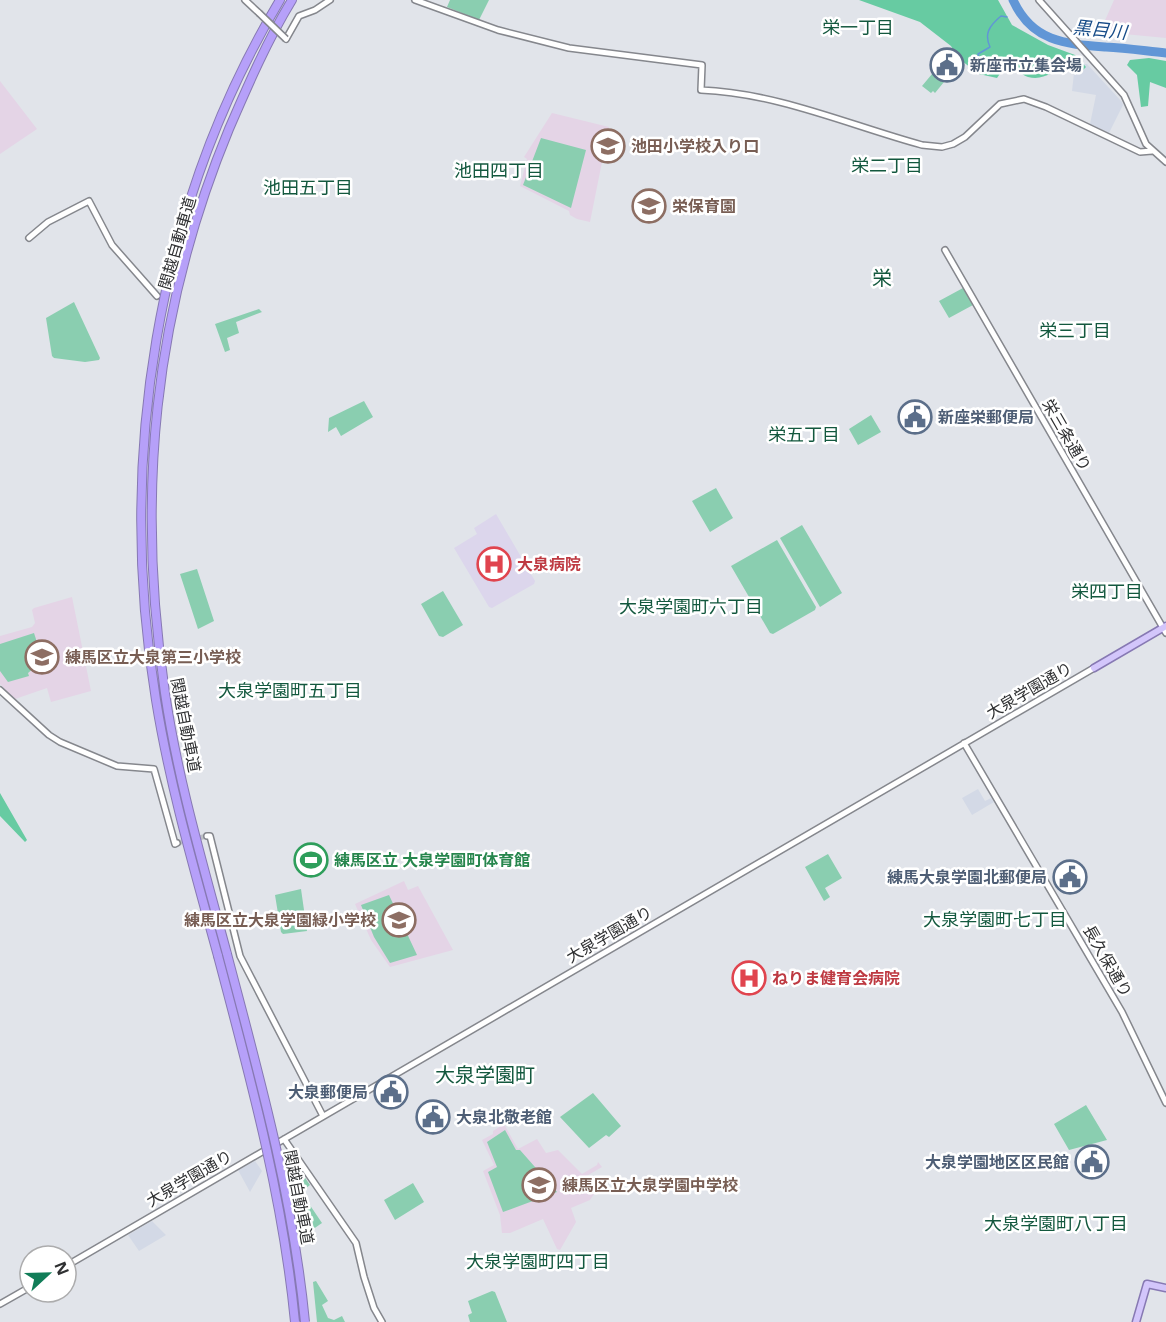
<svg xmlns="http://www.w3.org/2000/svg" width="1166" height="1322" font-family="'Open Sans','Noto Sans JP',sans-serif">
<rect width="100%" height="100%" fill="#e1e4ea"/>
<path fill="#d3d9e6" d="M1075,64H1087L1122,102L1123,105L1109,133L1090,124L1096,95L1072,91Z
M978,789L985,801L991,798L994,802L972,815L962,798Z
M255,1161L262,1171L250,1192L238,1170Z
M152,1221L166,1235L139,1251L128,1235Z"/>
<path fill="#e4d4e6" d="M1114,0H1166V38L1103,32V25Z
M0,81L37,129L0,154Z
M552,113L609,127L590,222L577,219L570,215L569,211L520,186L527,159L524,157Z
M72,597L91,691L51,702L47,688L15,699L0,684V636L32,627L35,623L32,610L34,608Z
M404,881L408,890L418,886L453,950L390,967L371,940L355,904Z
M504,1124L518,1149L537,1139L546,1153L558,1150L582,1174L597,1165L598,1162L602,1167L583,1178L596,1191L590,1200L571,1208L576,1222L560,1250L557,1249L543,1219L510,1233H502L500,1215L483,1171L494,1165L482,1140L493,1134V1131Z"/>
<path fill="#dcd6ec" d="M496,514L535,581L534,584L492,608L489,607L454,548L477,534L474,528Z"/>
<path fill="#8aceb0" d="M450,0H489L479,20L447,7Z
M955,64L957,66L935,93L933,91L931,93L922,86L937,68L946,75Z
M541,138L586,150L571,208L523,185Z
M963,288L973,305L949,318L939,301Z
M74,302L100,358L99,360L85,362L54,358L52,356L46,318Z
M259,309L262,312L236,322L239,333L227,338L230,350L225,352L215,324Z
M364,401L373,417L341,436L336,427L328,432L329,418Z
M871,415L881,432L858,445L849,429Z
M716,488L733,518L710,532L692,501Z
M802,525L842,593L820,607L780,538Z
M777,540L816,607L815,610L773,634L770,633L731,566Z
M197,569L214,621L198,629L180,574Z
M443,591L463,625L443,637L439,636L421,604Z
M34,633L43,661L41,665L34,668L28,673L29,676L8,682L0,671V644Z
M828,854L842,878L825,888L830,897L824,901L805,867Z
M301,889L307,931L283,934L281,932L275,895Z
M389,895L417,955L390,963L374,937L361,905Z
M593,1093L621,1126L609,1137L606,1135L589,1148L560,1117Z
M1086,1105L1107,1140L1069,1150L1054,1124Z
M505,1130L516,1150H520L557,1192L503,1212L488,1172L497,1167L487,1142Z
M294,1162L310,1185L301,1192L322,1223L306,1234L292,1163Z
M413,1183L424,1202L395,1220L384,1200Z
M316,1281L328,1301L322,1305L328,1318L334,1320L342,1316L345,1322H317L313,1282Z
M492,1291L495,1292L507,1322H470L468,1315L472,1313L468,1301Z"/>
<path fill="#67cba2" d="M859,0H998L1012,25L1048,45L1075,55L1086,67L1080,73C1056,61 1049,83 1028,77C1021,75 1014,66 1008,62L997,78L979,74L958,58L951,46L920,22Z
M1149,58L1166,61V88L1150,82L1148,106L1141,107L1137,75L1127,65L1130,60Z
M0,793L27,840L25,842L0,816Z"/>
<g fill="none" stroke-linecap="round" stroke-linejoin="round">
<path stroke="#6196d6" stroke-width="1.5" d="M1016,12L1018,10
M979,58L978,54L990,47C984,34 989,26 1001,16L1007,17"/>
<path stroke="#6196d6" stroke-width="9" d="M1013,0C1032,42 1065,44 1106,47C1126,48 1146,51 1166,53"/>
<path stroke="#bdc0c5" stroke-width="5" stroke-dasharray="5 2.5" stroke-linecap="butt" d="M177,843L207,836"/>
<g stroke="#85878d" stroke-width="8">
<path id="minor" d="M245,0L259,13
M415,0L498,30L569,48L702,65L701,90C777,93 849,125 922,145L942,147L953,144L965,137L1000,104L1024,99L1046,107L1140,152L1152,151
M1039,0L1124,95L1146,144L1166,162
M286,39L299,16L315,10L330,0
M29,238L48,222L89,201L112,245L157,296
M945,250L1166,633
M0,690L49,735L60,742L117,766L154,769L175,844L177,843
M964,743L1122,1012L1166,1103
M207,836H210L240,956L323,1116
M284,1139L356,1243L364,1277L374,1308L382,1322
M66,1266L1094,668
M0,1304L30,1287"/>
</g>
<g stroke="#8779b3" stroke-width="9">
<path id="major" d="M1094,668L1166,626
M1136,1322L1147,1284L1166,1288"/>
</g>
<g stroke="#8779b3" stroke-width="10">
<path id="highway" d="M227,954C204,868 178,781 165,693C136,497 153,313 229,129C248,85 267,41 292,0
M218,956C195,872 170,787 156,700C117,462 155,209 280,0"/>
</g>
<use href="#minor" stroke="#fff" stroke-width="5"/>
<use href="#major" stroke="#d3c6fb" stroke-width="6"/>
<use href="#highway" stroke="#b6a0f9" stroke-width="8"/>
<g stroke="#85878d" stroke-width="8" stroke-linecap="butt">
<path id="minor-bridge" d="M259,13L286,39"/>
</g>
<g stroke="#8779b3" stroke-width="10" stroke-linecap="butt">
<path id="highway-bridge" d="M227,954C259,1075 293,1197 305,1322
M218,956C250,1077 283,1197 295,1322"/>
</g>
<use href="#minor-bridge" stroke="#fff" stroke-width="5"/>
<use href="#highway-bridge" stroke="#b6a0f9" stroke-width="8"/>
</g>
<defs>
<g id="civic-ring" transform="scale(1.725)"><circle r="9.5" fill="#fff" stroke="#5c6f8a" stroke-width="1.5"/><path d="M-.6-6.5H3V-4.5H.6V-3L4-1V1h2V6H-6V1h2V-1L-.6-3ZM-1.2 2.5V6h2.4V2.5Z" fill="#5c6f8a"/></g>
<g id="school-ring" transform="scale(1.725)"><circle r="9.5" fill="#fff" stroke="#8d6e63" stroke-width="1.5"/><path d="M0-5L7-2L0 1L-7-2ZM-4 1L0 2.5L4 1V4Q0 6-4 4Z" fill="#8d6e63"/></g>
<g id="hospital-ring" transform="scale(1.725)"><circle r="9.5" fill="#fff" stroke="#e0444e" stroke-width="1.5"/><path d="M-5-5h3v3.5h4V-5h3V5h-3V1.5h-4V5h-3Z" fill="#e0444e"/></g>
<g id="stadium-ring" transform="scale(1.725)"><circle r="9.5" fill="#fff" stroke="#2e9e5b" stroke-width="1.5"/><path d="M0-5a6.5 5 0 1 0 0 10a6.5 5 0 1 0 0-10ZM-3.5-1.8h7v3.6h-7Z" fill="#2e9e5b"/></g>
</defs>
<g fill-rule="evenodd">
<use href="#civic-ring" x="947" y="65"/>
<use href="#school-ring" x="608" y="146"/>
<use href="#school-ring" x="649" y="206"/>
<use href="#civic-ring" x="915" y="417"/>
<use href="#hospital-ring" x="494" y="564"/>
<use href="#school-ring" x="42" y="657"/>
<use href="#stadium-ring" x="311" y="860"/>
<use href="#civic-ring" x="1070" y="877"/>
<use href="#school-ring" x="399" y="920"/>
<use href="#hospital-ring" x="749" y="978"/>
<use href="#civic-ring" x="391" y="1092"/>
<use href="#civic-ring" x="433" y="1117"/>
<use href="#civic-ring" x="1092" y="1162"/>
<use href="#school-ring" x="539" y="1185"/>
</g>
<g text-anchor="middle" stroke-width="5" stroke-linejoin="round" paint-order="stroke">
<g font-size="16" font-weight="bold" fill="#4e5e75" stroke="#fff" text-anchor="start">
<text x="970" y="71">新座市立集会場</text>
<text x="938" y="423">新座栄郵便局</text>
<text x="1047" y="883" text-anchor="end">練馬大泉学園北郵便局</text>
<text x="368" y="1098" text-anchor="end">大泉郵便局</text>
<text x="456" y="1123">大泉北敬老館</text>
<text x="1069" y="1168" text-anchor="end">大泉学園地区区民館</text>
</g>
<g font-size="16" font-weight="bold" fill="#785e54" stroke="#fff" text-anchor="start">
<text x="631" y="152">池田小学校入り口</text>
<text x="672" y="212">栄保育園</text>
<text x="65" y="663">練馬区立大泉第三小学校</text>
<text x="376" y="926" text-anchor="end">練馬区立大泉学園緑小学校</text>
<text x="562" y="1191">練馬区立大泉学園中学校</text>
</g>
<g font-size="16" fill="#2f3032" stroke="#fff">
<text transform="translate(177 243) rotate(-74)" y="6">関越自動車道</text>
<text transform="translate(1067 435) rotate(60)" y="6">栄三条通り</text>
<text transform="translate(1029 690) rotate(-30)" y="6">大泉学園通り</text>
<text transform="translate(186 725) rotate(79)" y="6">関越自動車道</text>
<text transform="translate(609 934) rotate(-30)" y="6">大泉学園通り</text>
<text transform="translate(1108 961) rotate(60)" y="6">長久保通り</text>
<text transform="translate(189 1178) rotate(-30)" y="6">大泉学園通り</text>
<text transform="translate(299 1197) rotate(79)" y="6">関越自動車道</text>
</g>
<g font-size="16" font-weight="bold" fill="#be3a42" stroke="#fff" text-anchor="start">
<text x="517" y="570">大泉病院</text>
<text x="772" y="984">ねりま健育会病院</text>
</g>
<g font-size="16" font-weight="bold" fill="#27864d" stroke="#fff" text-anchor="start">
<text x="334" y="866">練馬区立 大泉学園町体育館</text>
</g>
<g font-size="18" fill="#13583e" stroke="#fff">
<text x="858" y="34">栄一丁目</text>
<text x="887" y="172">栄二丁目</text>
<text x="499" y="177">池田四丁目</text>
<text x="308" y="194">池田五丁目</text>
<text x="1075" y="337">栄三丁目</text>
<text x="804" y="441">栄五丁目</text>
<text x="1107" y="598">栄四丁目</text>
<text x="691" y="613">大泉学園町六丁目</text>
<text x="290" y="697">大泉学園町五丁目</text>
<text x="995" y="926">大泉学園町七丁目</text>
<text x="1056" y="1230">大泉学園町八丁目</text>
<text x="538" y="1268">大泉学園町四丁目</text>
</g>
<g font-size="18" font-style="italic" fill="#174c88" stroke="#fff">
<text transform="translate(1100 30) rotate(6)" y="6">黒目川</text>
</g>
<g font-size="20" fill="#13583e" stroke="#fff">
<text x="882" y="285">栄</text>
<text x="485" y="1082">大泉学園町</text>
</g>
</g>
<g transform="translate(48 1274) rotate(68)"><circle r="28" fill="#ffffff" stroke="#acacad" stroke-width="1.5"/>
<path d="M0-4.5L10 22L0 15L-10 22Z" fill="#117d58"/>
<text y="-9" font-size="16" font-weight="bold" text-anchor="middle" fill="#2f3032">N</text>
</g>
</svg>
